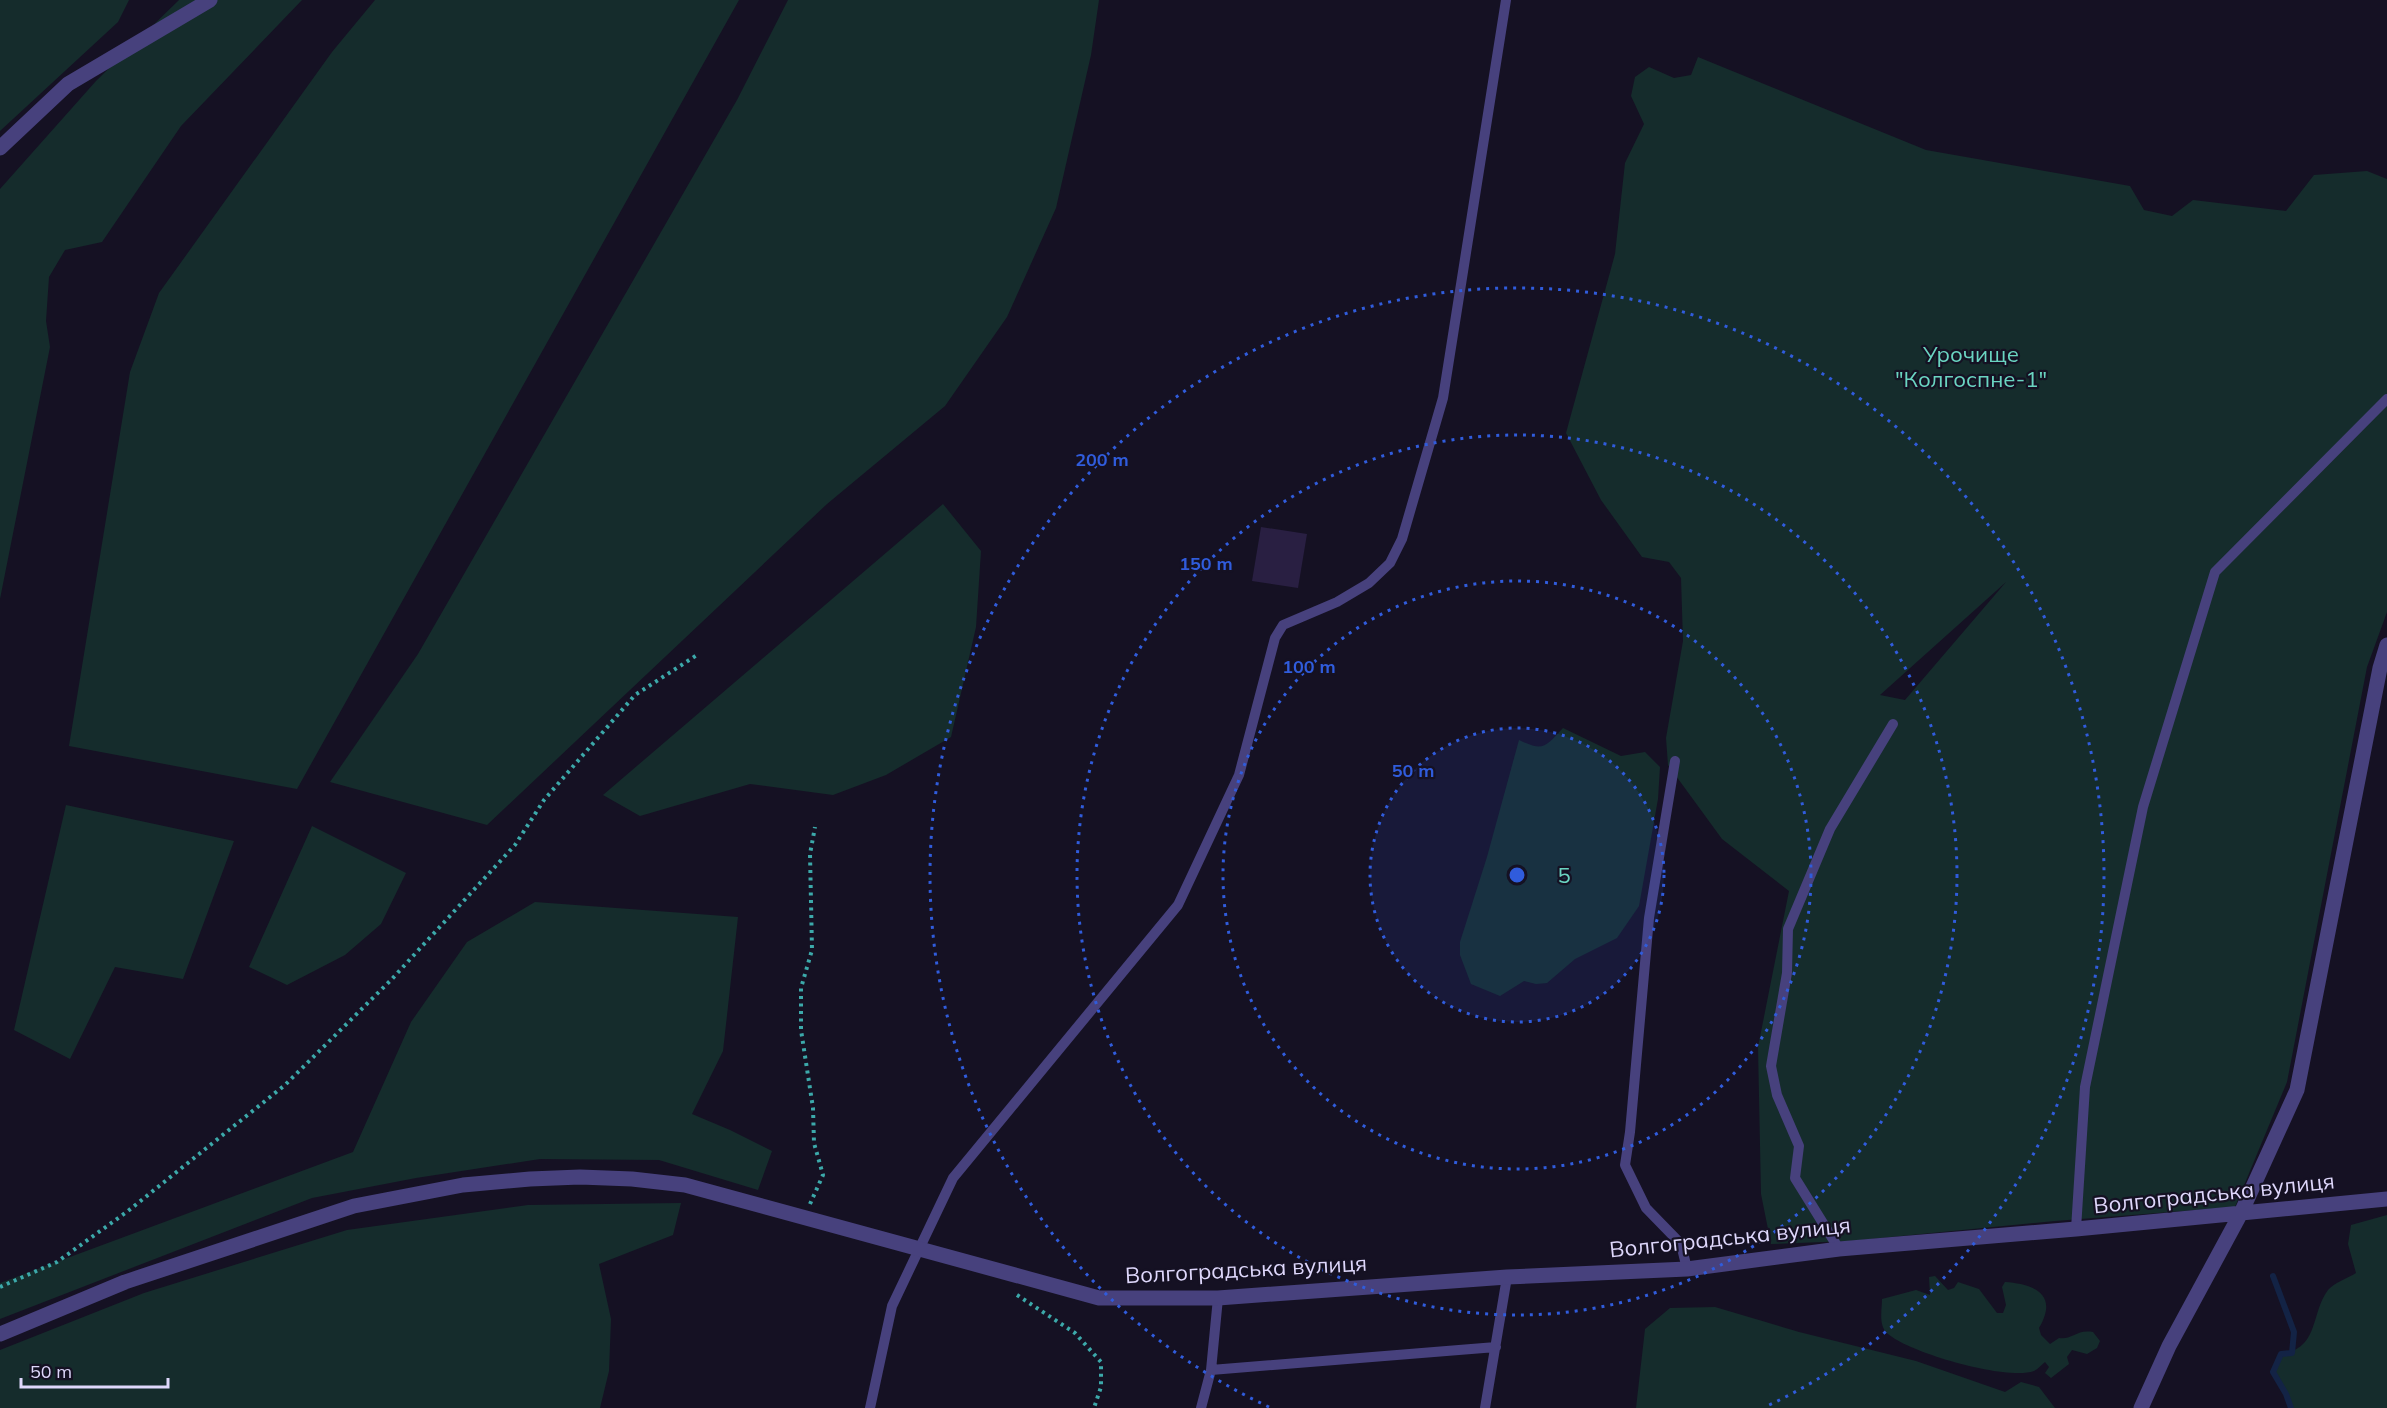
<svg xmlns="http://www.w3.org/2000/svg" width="2387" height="1408" font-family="Mulish,sans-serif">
<rect width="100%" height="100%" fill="#151123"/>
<path fill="#152c2c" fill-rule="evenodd" d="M0,0H129L118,22L0,131Z
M179,0H302L181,126L102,242L65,250L49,277L46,321L50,347L0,599V189L96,81Z
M375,0H739L297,789L69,746L130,372L159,293L332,52Z
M788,0H1099L1091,55L1056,208L1007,317L945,406L827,504L487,825L330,782L418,654L737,100Z
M1698,57L1926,150L2130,186L2144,210L2172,216L2193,200L2286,211L2314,175L2367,171L2387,179V612L2367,667L2287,1082L2235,1207L2055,1221L1850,1241L1771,1244L1761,1194L1758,1047L1789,891L1722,839L1668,765L1666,738L1683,641L1681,578L1669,562L1642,557L1601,500L1566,433L1615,254L1625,163L1644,124L1631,96L1635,77L1649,67L1674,78L1691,75ZM2006,582L1905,700L1880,695Z
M943,504L981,551L976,627L951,737L886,775L833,795L750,784L640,816L603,795Z
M1563,728L1621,756L1645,752L1660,767L1658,799L1639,906L1617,938L1575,959L1547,983L1536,984L1524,981L1500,996L1471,984L1460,955V942L1487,857L1519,740C1544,752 1545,747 1563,728Z
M66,805L234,841L183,979L115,967L70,1059L14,1030Z
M312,826L406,873L381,924L345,955L287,985L249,967Z
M535,902L738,917L723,1051L692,1114L730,1130L772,1151L758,1190L659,1160L540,1159L416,1178L312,1198L0,1319V1283L353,1152L411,1022L467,942Z
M681,1203L673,1235L599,1264L611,1319L609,1371L600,1408H0V1350L144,1293L347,1230L528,1205Z
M2387,1215V1408H2291L2286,1394L2273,1372L2281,1354C2320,1348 2310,1314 2328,1290C2334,1283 2348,1278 2356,1273L2348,1244L2351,1225Z
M1935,1276L1948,1290L1954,1288L1958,1282L1979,1289L1997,1313H2003L2006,1305L2002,1287L2005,1282C2034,1284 2059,1294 2039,1328L2041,1335L2050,1344L2059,1338C2073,1340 2076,1329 2093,1332L2100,1341L2097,1348L2087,1354L2072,1350L2067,1357L2069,1364L2051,1378L2045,1373L2049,1367L2045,1362C2041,1365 2038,1369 2034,1371C2007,1381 1910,1353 1888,1334C1878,1326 1882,1310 1882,1299L1916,1290L1930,1295L1929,1277Z
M1715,1307L1799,1332L1916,1361L2005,1392L2021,1382L2039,1387L2055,1408H1636L1645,1329L1670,1308Z"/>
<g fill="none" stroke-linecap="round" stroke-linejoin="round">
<path stroke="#132345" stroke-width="6" d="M2273,1276L2294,1332L2292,1353L2281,1354L2273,1372L2286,1394L2291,1408"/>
</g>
<path fill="#291f42" d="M1261,527L1307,534L1298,588L1252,581Z"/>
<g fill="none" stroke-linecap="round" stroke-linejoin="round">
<path stroke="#3ca9aa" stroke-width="4" stroke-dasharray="3 4.5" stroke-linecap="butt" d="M810,1204L823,1175L814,1143L813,1108L801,1030V988L812,950L810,854L815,827
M0,1287L57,1262L128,1211L285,1085L391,980L515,845L544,800L635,695L697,655
M1017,1295L1075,1333L1101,1362V1387L1094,1408"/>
<path stroke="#47417d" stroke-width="10" d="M1675,761L1649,918L1630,1132L1625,1165L1646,1208L1681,1244L1687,1269
M2076,1229L2085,1087L2143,807L2215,572L2387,399
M1839,1249L1795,1178L1799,1146L1777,1095L1771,1066L1787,973L1788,929L1830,829L1893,724
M1211,1370L1496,1347
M870,1408L892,1306L953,1178L1178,905L1239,775L1275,638L1283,625L1337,602L1369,583L1390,563L1402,539L1443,398L1506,0
M1201,1408L1211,1370L1218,1298
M1485,1408L1507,1277"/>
<path stroke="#47417d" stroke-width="15" d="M0,148L68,84L210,0
M0,1334L125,1282L354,1206L463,1185L530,1179L580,1177L632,1179L685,1185L1099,1298H1218L1507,1277L1687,1269L1839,1249L2076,1229L2387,1199
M2141,1408L2169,1346L2241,1213L2297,1090L2380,668L2387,645"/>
</g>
<circle cx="1517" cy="875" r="147" fill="#305cdc" fill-opacity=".12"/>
<g fill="none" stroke="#305cdc" stroke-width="3" stroke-dasharray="3 6">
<circle cx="1517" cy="875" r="147"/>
<circle cx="1517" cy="875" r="294"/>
<circle cx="1517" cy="875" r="440"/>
<path d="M1269 1407A587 587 0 1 1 1765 1407"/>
</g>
<g text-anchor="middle" stroke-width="4.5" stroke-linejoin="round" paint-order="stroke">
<g font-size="22" fill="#6ad4c1" stroke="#151123">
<text x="1971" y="362">Урочище<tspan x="1971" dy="25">"Колгоспне-1"</tspan></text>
<text x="1564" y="883">5</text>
</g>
<g font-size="22" fill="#ded7fb" stroke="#151123">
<text transform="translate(2214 1193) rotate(-6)" y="8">Волгоградська вулиця</text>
<text transform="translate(1730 1237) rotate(-6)" y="8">Волгоградська вулиця</text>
<text transform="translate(1246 1269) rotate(-3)" y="8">Волгоградська вулиця</text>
</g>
</g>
<circle cx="1517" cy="875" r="9" fill="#305cdc" stroke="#151123" stroke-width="3"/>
<g font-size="18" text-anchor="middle" font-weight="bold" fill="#305cdc" stroke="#151123" stroke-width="4.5" stroke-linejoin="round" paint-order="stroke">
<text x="1102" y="466">200 m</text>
<text x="1206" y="570">150 m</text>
<text x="1309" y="673">100 m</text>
<text x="1413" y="777">50 m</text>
</g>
<path d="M21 1378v9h147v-9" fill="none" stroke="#ded7fb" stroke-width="3"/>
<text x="30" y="1378" font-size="18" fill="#ded7fb" stroke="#151123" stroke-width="4.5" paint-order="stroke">50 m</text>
</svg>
